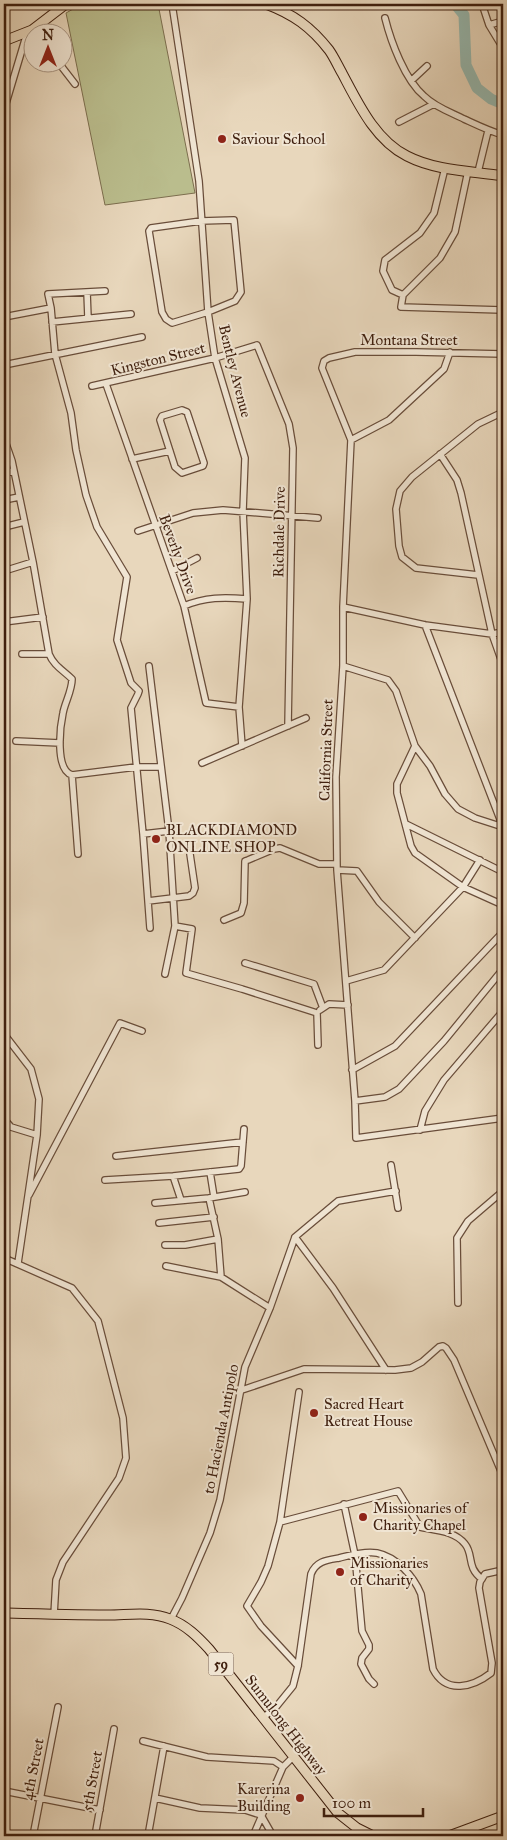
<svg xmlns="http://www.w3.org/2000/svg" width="507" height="1840" font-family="'IM FELL Great Primer',serif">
<rect width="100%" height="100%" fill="#e8d7bc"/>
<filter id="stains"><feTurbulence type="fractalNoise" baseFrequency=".004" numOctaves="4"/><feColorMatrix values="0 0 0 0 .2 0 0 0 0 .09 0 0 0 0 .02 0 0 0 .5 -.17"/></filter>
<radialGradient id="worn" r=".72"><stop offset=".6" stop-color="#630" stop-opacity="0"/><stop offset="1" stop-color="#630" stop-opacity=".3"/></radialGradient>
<path fill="#babd8d" stroke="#7c6e4e" d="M82,4H158L195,193L105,205L66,13Z"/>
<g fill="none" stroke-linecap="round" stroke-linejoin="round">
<path stroke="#97bab1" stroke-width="11" d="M455,4L464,15L466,65L477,88L491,99L503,104"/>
<g stroke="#694d3a" stroke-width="8">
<path id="minor" d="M172,4L199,181L208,312L215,358L245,458L243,511L247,599L239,707L242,746
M482,4L489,25L503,48
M385,18C391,42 405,80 424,96C435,107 450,112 464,119C477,125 489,131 503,135
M489,25L503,21
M58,62L75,84
M412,80L427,66
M4,110L27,33
M399,122L434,104
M468,171L455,232L440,258L403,295L401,307L502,310L501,278
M478,172L488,131
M234,220L241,292L235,301L208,312L172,323L166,319L162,312L149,231L151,228L201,221Z
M105,291L48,294L51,308L55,354L71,413L76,450L86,495L97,527L127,577L117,640L131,683L139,691L138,694L131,708L143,834L150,928
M87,292L88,318
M403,295L392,290L383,271L385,260L420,233L434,213L445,168
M4,317L51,308
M52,322L131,314
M503,354L416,352H355L329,358L324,361L322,368L351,440L343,607V666L336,777L337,870L355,1101L356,1138L503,1118
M4,365L142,337
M106,384L184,606L206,703L239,707
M92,386L215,358L257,345L289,424L293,448L288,726
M182,410L187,412L204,463L203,466L182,473L175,467L160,420L162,416Z
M4,438L12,461L33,562L49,654C54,666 63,670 72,679C72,691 65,702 63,713C60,727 55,770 72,775L136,767H161
M351,440L389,420L444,369L450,352
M440,454L457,480L461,493L492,634L503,665
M132,459L170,451
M4,473L13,471
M4,500L19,497
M4,527L24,522
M138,531L193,513L223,510L318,518
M4,571L33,562
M172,571L197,558
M478,575L416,568L402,557L399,546L396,509L400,491L412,477L478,424L503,412
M184,606C205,597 224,597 247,599
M343,607L425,625L492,634L503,632
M4,622L43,617
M425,625L503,827
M22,654H49
M343,666L388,680L396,691L415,746L430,766L445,794L458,809L475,818L503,827
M16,741L60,743
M415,746L397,784V793L411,846L415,853L463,887L503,905
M202,763L306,718
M72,775L78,854
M406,824L503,872
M143,834L169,831L149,666
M337,870L357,871L379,902L415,938
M148,901L189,896L193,893L195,888L190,854
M224,920L241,913L244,903L245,861L248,860L274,849L280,848L319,864H337
M175,926L192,929L186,973L242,989L317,1013L318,1045
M245,963L314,984L323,1008
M165,974L175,926L169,831
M346,981L384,970L463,887L480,860
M320,1010L329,1004L348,1005
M4,1034L31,1069L39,1099L37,1135L18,1263
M352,1070L395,1046L503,932
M355,1101L385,1097L399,1089L444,1041L503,969
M4,1119L11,1127L37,1135
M420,1130L425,1111L444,1080L503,1011
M116,1156L243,1142
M391,1165L398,1208
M210,1172L214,1197
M173,1176L181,1200
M105,1180L173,1176L239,1169L241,1166L244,1129
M29,1195L120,1023L142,1031
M209,1198L218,1239L221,1277
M155,1203L209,1198L245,1192
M159,1223L214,1217
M295,1237L333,1288L386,1370
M165,1245H185L218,1239
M4,1258L72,1288L98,1321L123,1418L126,1458L119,1478L63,1562L56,1580L54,1615
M166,1266L221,1277L270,1308
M458,1303L457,1238L468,1221L503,1191
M242,1390L304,1369L395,1370L411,1368L422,1362L439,1347L443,1346L446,1348L454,1360L503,1476
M344,1504L355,1555L362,1631L369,1645V1649L362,1658L361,1664L369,1679L374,1684
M280,1522L398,1491L420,1527C435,1530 455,1531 465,1544C474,1555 466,1567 482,1579
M171,1619L182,1598L210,1533L220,1500L245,1367L270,1308L295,1237L338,1201L396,1191
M298,1666L261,1626L247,1606L261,1582L268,1566L280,1522L299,1392
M264,1717L276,1707L293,1686L298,1666L311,1574C316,1561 327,1560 339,1558C351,1555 365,1551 377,1553C397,1557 414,1577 421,1594L433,1669C446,1695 473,1687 491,1673L492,1663L479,1588L480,1582L485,1574L503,1570
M143,1741L207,1757L274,1761L283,1767
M4,1791L100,1810
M155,1798L200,1808L245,1810L261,1815L273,1836
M33,1836L58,1707
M95,1836L114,1729
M148,1836L164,1746
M253,1836L283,1767L294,1756"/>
</g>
<g stroke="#3f1f0e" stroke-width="11">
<path id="primary" d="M266,4C293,14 311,27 329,50C334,57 338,66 342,73C358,103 375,140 407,156C436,171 472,171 503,176
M4,41L32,30L66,4
M4,1613C39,1614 73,1615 108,1615C129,1615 150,1611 170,1619C186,1625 198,1637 209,1649L338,1813L357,1828L373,1836
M449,1836L503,1816"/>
</g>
<use href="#minor" stroke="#f0e5d3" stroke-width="5.5"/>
<use href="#primary" stroke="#e8d7bc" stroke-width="9"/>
</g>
<g fill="#8f2418" stroke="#f0e5d3" stroke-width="2">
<circle cx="222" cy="139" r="5"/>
<circle cx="156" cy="839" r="5"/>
<circle cx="314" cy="1413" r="5"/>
<circle cx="363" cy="1517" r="5"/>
<circle cx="340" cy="1572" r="5"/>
<circle cx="300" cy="1798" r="5"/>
</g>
<g text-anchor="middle" stroke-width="4" stroke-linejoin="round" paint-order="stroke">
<rect fill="#f0e5d3" stroke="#745a49" stroke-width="1" x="208.5" y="1652.5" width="25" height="23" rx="4"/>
<g font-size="14" font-weight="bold" fill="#3f1f0e">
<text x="221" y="1669">59</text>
</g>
<g font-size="15" fill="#3f1f0e" stroke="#f0e5d3" text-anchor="start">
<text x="232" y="144">Saviour School</text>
<text x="166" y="835">BLACKDIAMOND<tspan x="166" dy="17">ONLINE SHOP</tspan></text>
<text x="324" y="1409">Sacred Heart<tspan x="324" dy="17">Retreat House</tspan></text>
<text x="373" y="1513">Missionaries of<tspan x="373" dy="17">Charity Chapel</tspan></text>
<text x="350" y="1568">Missionaries<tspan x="350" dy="17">of Charity</tspan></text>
<text x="290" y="1794" text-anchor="end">Karerina<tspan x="290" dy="17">Building</tspan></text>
</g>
<g font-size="15" fill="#3f1f0e" stroke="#f0e5d3">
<text x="409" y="345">Montana Street</text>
<text transform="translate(158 359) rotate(-14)" y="5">Kingston Street</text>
<text transform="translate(235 371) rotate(76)" y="5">Bentley Avenue</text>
<text transform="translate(279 532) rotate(-89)" y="5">Richdale Drive</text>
<text transform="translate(178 554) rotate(70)" y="5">Beverly Drive</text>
<text transform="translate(326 750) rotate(-88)" y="5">California Street</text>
<text transform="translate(221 1429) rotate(-79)" y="5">to Hacienda Antipolo</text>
<text transform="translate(286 1725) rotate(52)" y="5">Sumulong Highway</text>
<text transform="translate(33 1769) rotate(-79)" y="5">4th Street</text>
<text transform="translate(92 1781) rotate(-80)" y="5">5th Street</text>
</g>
</g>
<rect width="507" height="1840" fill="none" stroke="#e8d7bc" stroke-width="20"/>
<rect x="5" y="5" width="497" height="1830" fill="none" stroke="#3f1f0e" stroke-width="2.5"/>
<rect x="10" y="10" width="487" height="1820" fill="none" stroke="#3f1f0e"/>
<g transform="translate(48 48)"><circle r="24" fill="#f0e5d3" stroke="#a99684"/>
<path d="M0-4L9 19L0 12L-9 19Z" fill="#8f2418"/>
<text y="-8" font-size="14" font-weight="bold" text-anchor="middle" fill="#3f1f0e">N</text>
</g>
<path d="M324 1808v8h99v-8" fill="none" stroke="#3f1f0e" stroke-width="2.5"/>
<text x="332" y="1808" font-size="15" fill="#3f1f0e" stroke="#f0e5d3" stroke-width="4" paint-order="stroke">100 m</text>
<rect width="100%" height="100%" filter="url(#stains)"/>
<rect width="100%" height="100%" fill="url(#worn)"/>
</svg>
